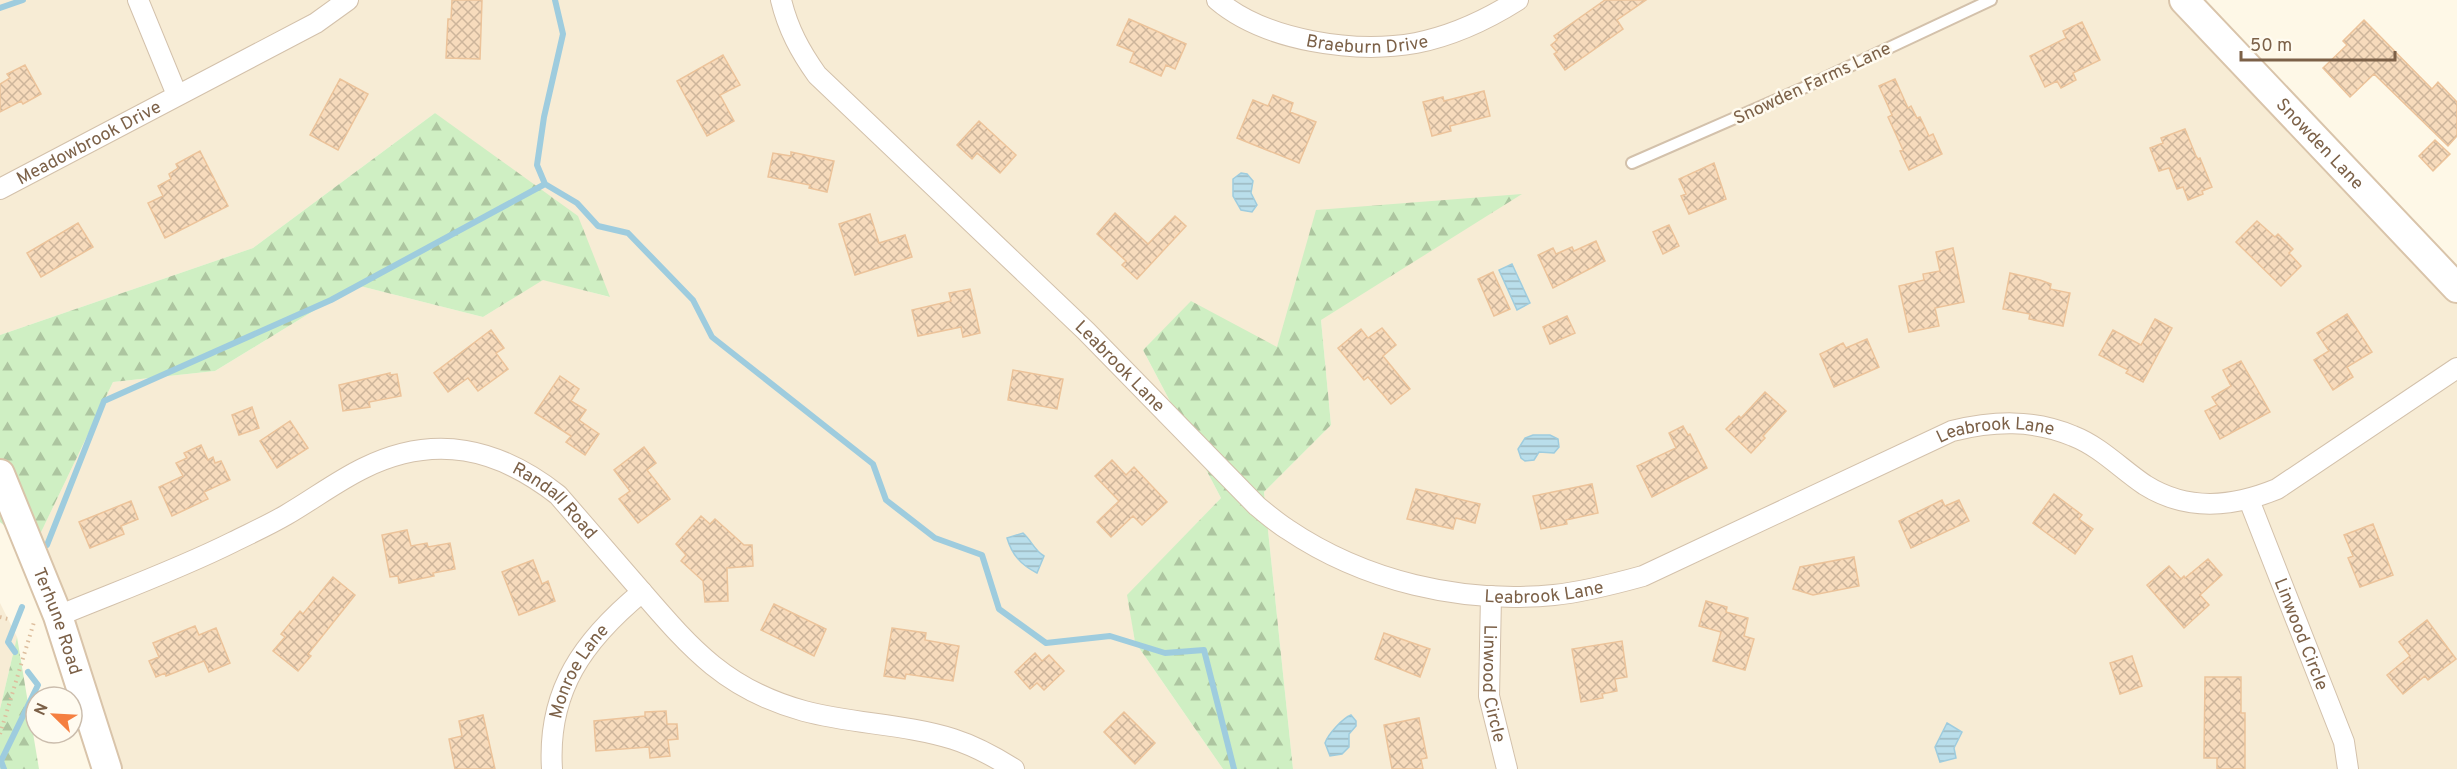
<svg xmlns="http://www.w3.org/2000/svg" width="2457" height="769" font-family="Overpass,sans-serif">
<defs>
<pattern id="forest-firs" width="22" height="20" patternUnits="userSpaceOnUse" patternTransform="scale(1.5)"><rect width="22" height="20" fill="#cfefc3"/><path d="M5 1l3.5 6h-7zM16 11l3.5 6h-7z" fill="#adc5a0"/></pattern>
<pattern id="water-rules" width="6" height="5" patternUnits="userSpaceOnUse" patternTransform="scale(1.5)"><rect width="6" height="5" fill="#b9deeb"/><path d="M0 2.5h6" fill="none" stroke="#9bb7c0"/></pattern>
<pattern id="building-cross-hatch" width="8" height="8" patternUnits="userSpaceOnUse" patternTransform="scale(1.5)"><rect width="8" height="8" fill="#f7dbbc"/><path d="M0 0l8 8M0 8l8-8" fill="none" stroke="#cdb59b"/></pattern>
</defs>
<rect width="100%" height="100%" fill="#fef8e7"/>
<path fill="#f7ecd5" d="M0,0H2188L2457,282V769H1293L1264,492L1331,425L1321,320L1520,194L1277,348L1191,302L1143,350L1221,498L1128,595L1135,642L1223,769H102L33,549L113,382L215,371L356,285L483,317L543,279L609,297L435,113L253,248L0,335Z
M0,603L17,637L0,709Z"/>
<path fill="url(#forest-firs)" d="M435,113L578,216L610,297L543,280L483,317L356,285L215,371L113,382L33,549L0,522V335L253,248Z
M1522,194L1321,320L1331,425L1264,492L1293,769H1223L1135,642L1127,595L1221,498L1143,350L1191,301L1277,347L1316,210Z
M17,637L39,769H0V709Z"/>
<path fill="url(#water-rules)" stroke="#9eccde" stroke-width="1.5" d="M1241,173L1247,174L1253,181L1251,193L1257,205L1252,212L1241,210L1233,196V179Z
M1512,264L1530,303L1517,310L1499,270Z
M1533,435H1550L1558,439L1559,447L1554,453L1539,452L1534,460L1525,461L1521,458L1518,449L1525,438Z
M1023,533C1032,541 1034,550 1044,556L1037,573C1021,565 1012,555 1007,538Z
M1351,715L1356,721V726L1349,734V747L1342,754L1330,756L1325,743C1328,734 1343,718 1351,715Z
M1947,723L1962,732L1954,748L1956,758L1940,762L1935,747Z"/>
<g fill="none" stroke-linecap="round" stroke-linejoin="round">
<path stroke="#9eccde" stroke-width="6" d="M555,0L563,34L544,117L537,165L545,184L577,203L598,226L628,233L693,300L712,337L873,464L886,500L935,538L982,555L999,609L1046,643L1110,636L1165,653L1204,650L1234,769
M0,8L23,0
M47,545L104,401L331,300L545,184
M15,652L8,642L22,607
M4,769L1,761L38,685L28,672"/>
</g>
<path fill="url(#building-cross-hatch)" stroke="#ecc39a" stroke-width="1.5" d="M452,0H482L480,59L446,58L448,19H451Z
M1605,0H1646L1617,20L1623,29L1565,70L1554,54L1557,52L1551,45L1557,40L1554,36Z
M1129,19L1186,44L1175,69L1166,65L1161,76L1130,62L1134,52L1117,45Z
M2364,20L2432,89L2438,82L2457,102V136L2448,146L2374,74L2350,97L2323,68L2347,45L2343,41Z
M2082,22L2100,60L2073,73L2076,80L2061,88L2057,81L2045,87L2030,56L2066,38L2063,31Z
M723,55L740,85L720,95L734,121L707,136L677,81Z
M25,65L41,94L23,104L21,101L0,112V84L10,78L7,74Z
M340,79L368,94L338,150L310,135Z
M1895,79L1908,108L1911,106L1917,118L1920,117L1929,136L1933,134L1942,154L1909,170L1900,151L1903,150L1888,117L1892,115L1879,86Z
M1484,91L1490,116L1450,126L1451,131L1432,136L1423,102L1443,97L1444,101Z
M1273,95L1293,103L1290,112L1316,122L1299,163L1237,138L1253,100L1268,106Z
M979,121L1016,155L1000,173L977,153L972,159L957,145Z
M2185,129L2196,156L2198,159L2200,158L2212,187L2202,191L2203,194L2188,200L2183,187L2177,189L2169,168L2159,171L2150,148L2163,143L2161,138Z
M2435,140L2450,154L2433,171L2419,156Z
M200,151L228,206L165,238L148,203L163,196L158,186L171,179L169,174L178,168L176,164Z
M791,152L834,161L827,192L809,188L810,185L768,177L773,153L791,156Z
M1714,163L1726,199L1689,214L1681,196L1686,194L1679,179Z
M1115,213L1148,244L1175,216L1186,226L1137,279L1122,265L1126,261L1097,234Z
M870,214L879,243L905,235L912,257L855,275L839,224Z
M2257,221L2275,237L2278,234L2293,249L2289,253L2301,266L2281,286L2236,242Z
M78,223L93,247L41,277L27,253Z
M1669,225L1679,246L1663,254L1653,232Z
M1596,241L1605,261L1553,288L1538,255L1553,248L1556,254L1572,247L1574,251Z
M1953,248L1964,302L1935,308L1939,326L1909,332L1899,286L1924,280L1923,274L1940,271L1936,252Z
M1493,272L1510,309L1494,316L1478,279Z
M2010,273L2040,280L2051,284L2050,289L2070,293L2063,326L2029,319L2030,314L2003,309Z
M970,289L980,333L963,337L961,327L918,336L912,310L951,301L949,293Z
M2347,314L2372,352L2347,367L2353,377L2333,390L2314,360L2329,351L2317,333Z
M1567,316L1575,333L1550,344L1543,327Z
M2155,319L2172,328L2143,382L2126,373L2128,370L2099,355L2113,330L2141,345Z
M1382,328L1396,345L1383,356L1410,389L1391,404L1368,377L1364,380L1338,348L1361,329L1368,338Z
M491,330L504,348L496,353L508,369L478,391L468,378L448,392L434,373Z
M1867,339L1879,367L1834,387L1820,354L1843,343L1846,348Z
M2241,361L2270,412L2220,439L2205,411L2217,405L2212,397L2231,386L2223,370Z
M1013,370L1063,379L1057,409L1008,400Z
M390,373V375L397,374L401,396L369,402L370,407L343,411L339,385Z
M560,376L579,389L571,401L586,410L579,420L599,434L585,455L566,442L571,436L535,413Z
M1765,392L1786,411L1763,436L1765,438L1751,453L1726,429L1739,416L1741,418Z
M252,407L259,428L239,435L232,415Z
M290,421L308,448L277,468L260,441Z
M1683,426L1688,435L1690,434L1707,468L1652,497L1637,466L1676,448L1669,433Z
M201,445L208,460L213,457L215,463L221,461L230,480L204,492L208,499L172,516L159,487L183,476L176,463L187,458L184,453Z
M644,447L656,463L647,470L670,499L638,523L619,499L630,491L614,470Z
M1112,460L1126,475L1134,467L1167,502L1142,525L1133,516L1111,537L1097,522L1119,501L1095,476Z
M1592,484L1598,513L1566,520L1567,524L1541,529L1533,496Z
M1416,489L1480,504L1475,523L1456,518L1453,529L1407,519Z
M2054,494L2082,515L2079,519L2093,529L2075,554L2033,523Z
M1942,500L1945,506L1959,500L1969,521L1911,548L1899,521Z
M131,501L138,519L121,526L124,534L90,548L79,522Z
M701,516L710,524L715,519L744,545H752L753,566L727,568L728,601L705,602L703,581L681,561L686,555L676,544Z
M2373,524L2393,575L2360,587L2348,558L2353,556L2344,535Z
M407,530L411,546L427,543L428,547L450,543L455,569L433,573L434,576L399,583L398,576L390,577L382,535Z
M1854,557L1859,586L1813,595L1793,589L1800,567Z
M2208,559L2222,575L2200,595L2209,605L2184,628L2147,585L2169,566L2181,579L2184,576L2185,578Z
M533,560L542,584L548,581L555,601L519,615L502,572Z
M333,577L355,595L308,654L311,656L298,671L273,651L285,637L281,634L300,611L303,614Z
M1706,601L1727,607L1726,612L1748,618L1744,636L1754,639L1745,670L1713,661L1721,632L1699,626Z
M774,604L826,629L814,656L761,630Z
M2427,620L2456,659L2428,680L2425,676L2403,694L2387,675L2410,656L2399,642Z
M195,626L199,635L216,628L230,663L209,672L204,661L166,676L165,673L156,677L149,661L159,657L153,643Z
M892,628L926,633L925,640L959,646L953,681L906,674L905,679L884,676Z
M1384,633L1430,649L1420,677L1375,659Z
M1622,641L1627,677L1615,679L1617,691L1602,694L1603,698L1581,702L1572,649Z
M1035,653L1042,661L1049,655L1064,671L1044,690L1037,683L1030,689L1015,672Z
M2132,656L2142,686L2120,694L2110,663Z
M2205,677H2241V713H2245V769H2217V758H2204Z
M666,711L667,724H677L678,739L668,740L670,756L650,758L649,747L596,751L594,721L645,716V712Z
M1124,712L1155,743L1135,764L1104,732Z
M483,715L495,769H455L449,739L462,736L459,721Z
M1419,718L1427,758L1421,759L1423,769H1392L1384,725Z"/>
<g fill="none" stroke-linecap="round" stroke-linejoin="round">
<g stroke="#d3c1ab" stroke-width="14">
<path id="lane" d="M1632,163L1799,90L1991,0"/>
</g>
<g stroke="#d3c1ab" stroke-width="22">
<g id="street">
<path d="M138,0L177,95"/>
<path id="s1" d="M781,0C788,29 800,51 817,75L1086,331L1257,506C1267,514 1276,522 1287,529C1364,581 1461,604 1554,595C1584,592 1614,584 1643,576L1952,431C1993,421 2033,419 2073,436C2101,447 2121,469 2145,485C2188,512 2233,507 2277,489L2457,368"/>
<path id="s2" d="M1217,0C1265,41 1355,54 1416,43C1451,36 1488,19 1518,0"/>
<path id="s3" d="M0,189L316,23L348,0"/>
<path id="s4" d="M2249,500L2344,742L2348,769"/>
<path id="s5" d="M1491,596L1489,696L1507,769"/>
<path id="s6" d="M58,616C116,592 177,570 233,542C251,533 269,525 286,515C312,500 337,481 364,468C435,433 498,448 558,495C584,525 610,555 636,585C688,645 723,689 804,711C853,724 905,724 953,739C975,746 995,757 1014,769"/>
<path id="s7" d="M552,769C547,690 584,640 642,592"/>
</g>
</g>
<g stroke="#d9c4aa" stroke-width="32">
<g id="secondary">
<path id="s8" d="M2184,0L2457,288"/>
<path id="s9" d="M0,474L58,616L107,769"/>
</g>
</g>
<path stroke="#ddbe9e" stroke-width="4" stroke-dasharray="1.5 4.5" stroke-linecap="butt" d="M0,617L8,619
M0,734L34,622"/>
<use href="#lane" stroke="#fff" stroke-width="10"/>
<use href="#street" stroke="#fff" stroke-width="20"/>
<use href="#secondary" stroke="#fff" stroke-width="28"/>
</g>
<g text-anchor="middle" stroke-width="5" stroke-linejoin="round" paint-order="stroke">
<g font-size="18" fill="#7c6148" stroke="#fffbf0">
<text dy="6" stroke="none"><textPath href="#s2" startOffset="160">Braeburn Drive</textPath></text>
<text transform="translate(1812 83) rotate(-25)" y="6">Snowden Farms Lane</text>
<text dy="6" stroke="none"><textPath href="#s3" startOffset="100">Meadowbrook Drive</textPath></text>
<text dy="6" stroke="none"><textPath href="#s8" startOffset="198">Snowden Lane</textPath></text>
<text dy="6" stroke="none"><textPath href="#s1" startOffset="504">Leabrook Lane</textPath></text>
<text dy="6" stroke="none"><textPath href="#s1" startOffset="1494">Leabrook Lane</textPath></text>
<text dy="6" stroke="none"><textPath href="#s6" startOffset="550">Randall Road</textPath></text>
<text dy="6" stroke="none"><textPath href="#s1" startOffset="1008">Leabrook Lane</textPath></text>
<text dy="6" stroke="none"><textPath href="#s9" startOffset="158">Terhune Road</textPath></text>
<text dy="6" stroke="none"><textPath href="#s4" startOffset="144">Linwood Circle</textPath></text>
<text dy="6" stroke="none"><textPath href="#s7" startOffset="104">Monroe Lane</textPath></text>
<text dy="6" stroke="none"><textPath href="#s5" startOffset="88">Linwood Circle</textPath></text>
</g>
</g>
<g transform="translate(54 715) rotate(294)"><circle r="28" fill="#fffbf0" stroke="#cbbdad" stroke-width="1.5"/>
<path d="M0-4.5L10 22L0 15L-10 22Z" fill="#f57f40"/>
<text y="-9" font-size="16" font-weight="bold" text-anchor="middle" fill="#7c6148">N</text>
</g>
<path d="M2241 51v9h154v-9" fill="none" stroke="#7c6148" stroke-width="3"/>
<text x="2250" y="51" font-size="18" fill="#7c6148" stroke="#fffbf0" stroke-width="4.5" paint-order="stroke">50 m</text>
</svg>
